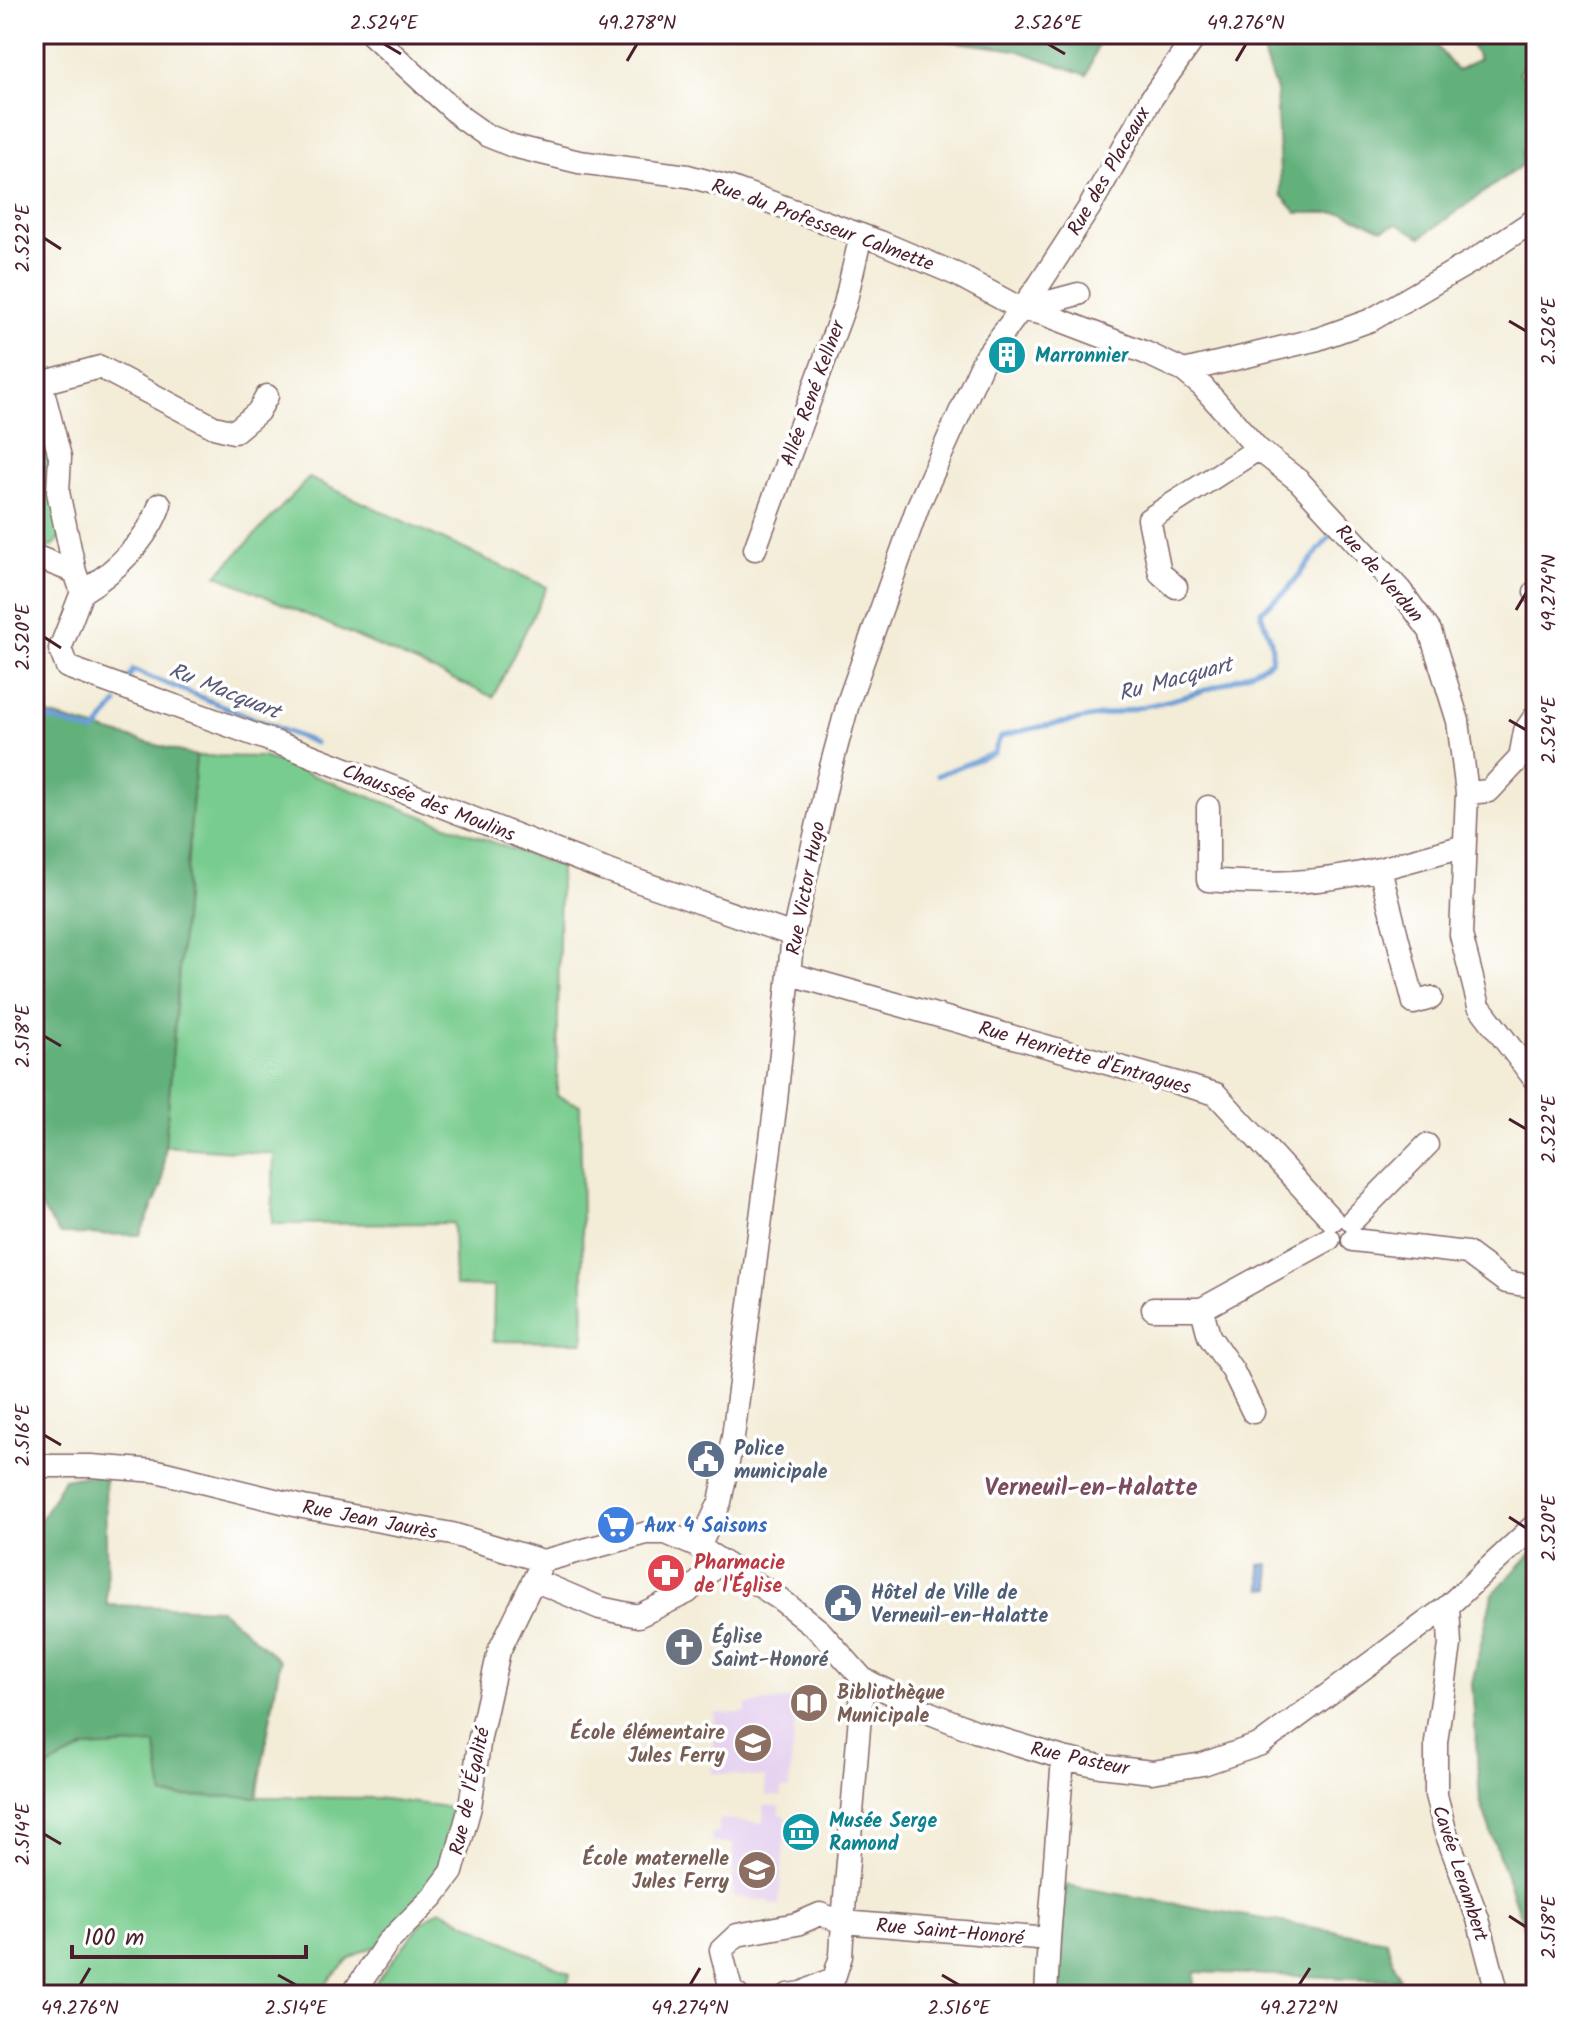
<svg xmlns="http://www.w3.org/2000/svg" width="1570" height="2029" font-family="Kalam,sans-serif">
<rect width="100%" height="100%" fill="#fff"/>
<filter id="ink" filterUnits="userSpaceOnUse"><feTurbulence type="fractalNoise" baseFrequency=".0125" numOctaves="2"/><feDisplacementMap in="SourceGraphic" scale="16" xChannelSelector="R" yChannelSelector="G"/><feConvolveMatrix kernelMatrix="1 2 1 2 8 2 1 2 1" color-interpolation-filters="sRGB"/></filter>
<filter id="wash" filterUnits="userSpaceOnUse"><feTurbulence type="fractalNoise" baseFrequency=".006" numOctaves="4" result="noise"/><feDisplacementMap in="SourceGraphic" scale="32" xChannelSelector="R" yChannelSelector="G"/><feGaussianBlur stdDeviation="1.8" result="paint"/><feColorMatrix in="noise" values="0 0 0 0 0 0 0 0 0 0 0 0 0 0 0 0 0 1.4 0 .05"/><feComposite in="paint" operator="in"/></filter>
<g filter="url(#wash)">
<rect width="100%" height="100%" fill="#f3ecd7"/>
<path fill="#e6d3f0" d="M797,1698L789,1789L782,1788L781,1797L765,1795L766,1778L712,1773L715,1713H746V1705Z
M764,1805L780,1806V1815L786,1816L779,1905L770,1904V1901L733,1897V1843H712L711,1833H719V1819L763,1823Z"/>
<path fill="#79cc8f" stroke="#62765d" stroke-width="2" d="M34,392L54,462L61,536L55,544L45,549L34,544Z
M309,478L547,587L493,697L217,575Z
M196,756L263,757L560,867L557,1096L580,1105L584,1342L493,1341L494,1287L455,1286L453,1223L272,1224L274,1154L165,1146Z
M156,1743L163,1796L376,1798L456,1808L437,1875L378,1947C355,1948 330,1976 319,1995H34V1774L85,1748Z
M441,1910L570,1974L566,1991L583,1995H366L423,1921Z"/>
<path fill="#62b07a" stroke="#566852" stroke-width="2" d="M899,34H1102L1087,75L1016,50Z
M1265,34H1427L1457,71L1479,59L1464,34H1536V57L1519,72L1536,93V136L1523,150L1522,165L1421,237L1398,224L1382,229L1345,213H1297L1281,195L1276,91L1264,56Z
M34,711L196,756L162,1185L140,1235L60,1234L34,1197Z
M105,1474L107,1605L220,1609L280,1661L257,1797L163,1796L156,1744L85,1748L34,1774V1532L64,1479Z
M1536,1548V1962L1480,1801L1472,1683L1492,1595Z
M1066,1885L1386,1940L1400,1980L1195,1972L1193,1995H1056Z"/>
<path fill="#6a9dd5" stroke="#5a5e80" stroke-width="2" d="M1269,1564L1272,1588L1262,1589L1260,1565Z"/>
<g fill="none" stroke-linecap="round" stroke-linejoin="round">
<path stroke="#6a9dd5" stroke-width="5" d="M128,680L133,670L315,743
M34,709L41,716L92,732L96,731L117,703
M938,775L994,753L1000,737C1026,728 1051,725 1078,720C1143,707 1214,695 1271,661C1275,635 1265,634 1261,611L1287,590L1334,531"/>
</g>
</g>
<g filter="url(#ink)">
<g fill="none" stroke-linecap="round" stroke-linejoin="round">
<g stroke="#856767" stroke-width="25">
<path id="minor" d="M371,34L462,118L486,135L513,146L579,162L688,176L729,187L880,242L958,275L1021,309L1044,314L1146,353L1184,371L1202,386L1258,449L1299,481L1400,590L1430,631L1458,721L1467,793L1461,935L1479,1006L1536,1081
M1026,308L1078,294
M1184,371L1318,339L1371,320L1479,257L1536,219
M34,378L41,383L60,457L58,492L75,572
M41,383L100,367L214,427L234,432L258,412L267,396
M755,549L845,304L861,235
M34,556L75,572L82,592L60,649L67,667L297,750L603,869L793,935
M1176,587L1160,573L1149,519L1258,449
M82,592C114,573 149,539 160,504
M1535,592L1536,594
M1467,793L1489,791L1520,758L1525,731L1536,715
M1208,807V880C1272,885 1317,884 1380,869
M790,974L1216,1094L1332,1220
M1431,998L1414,1003L1380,869L1464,846
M1352,1221L1427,1145
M1353,1240L1467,1253L1506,1282L1536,1287
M1153,1309H1202L1329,1239
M1202,1309L1209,1336L1233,1371L1253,1412
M34,1466H91L157,1471L303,1507L452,1534L543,1561L647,1533H666L699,1547L780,1599L820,1631L863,1679L930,1713L975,1731L1063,1758L1100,1766L1152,1772L1203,1764L1261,1744L1448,1606L1536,1524
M699,1547L720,1502L733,1437L776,1101L793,935L828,778L849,700L918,506L984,359L1039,285L1089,208L1151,99L1197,34
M534,1580L600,1608L638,1616L688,1592L721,1561
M1448,1606L1450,1645L1436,1742V1795L1445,1830L1478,1919L1498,1995
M863,1679L843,1922L1049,1939L1046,1995
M1049,1939L1063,1758
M352,1995L387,1943L433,1897L452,1872L470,1807L480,1737L499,1651L543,1561
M737,1995L731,1990L721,1950L737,1935L797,1924L820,1914L843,1922L841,1956L834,1978L802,1993L788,1995"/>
</g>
<use href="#minor" stroke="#fff" stroke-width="22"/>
</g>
</g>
<path fill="none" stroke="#4a1f2b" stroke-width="3" d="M384,44L401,54M1048,44L1065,54M627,61L637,44M1236,61L1246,44M44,238L61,249M1509,321L1526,331M1516,610L1526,593M44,637L61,648M1509,720L1526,730M44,1036L61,1046M1509,1119L1526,1129M44,1435L61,1445M1509,1517L1526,1528M44,1834L61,1844M1509,1916L1526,1927M278,1975L296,1985M942,1975L959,1985M80,1985L90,1968M690,1985L700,1968M1299,1985L1310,1968"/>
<defs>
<g id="building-disc" transform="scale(2)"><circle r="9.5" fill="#0f9aa8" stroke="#fff"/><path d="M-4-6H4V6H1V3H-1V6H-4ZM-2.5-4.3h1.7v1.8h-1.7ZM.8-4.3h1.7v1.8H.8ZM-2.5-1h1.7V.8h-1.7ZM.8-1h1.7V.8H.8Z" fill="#fff"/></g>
<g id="civic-disc" transform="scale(2)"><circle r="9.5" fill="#5c6f8a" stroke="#fff"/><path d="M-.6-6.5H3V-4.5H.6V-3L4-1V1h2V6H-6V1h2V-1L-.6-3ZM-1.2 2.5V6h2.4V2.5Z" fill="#fff"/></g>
<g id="supermarket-disc" transform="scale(2)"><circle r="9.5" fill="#3f7fe0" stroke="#fff"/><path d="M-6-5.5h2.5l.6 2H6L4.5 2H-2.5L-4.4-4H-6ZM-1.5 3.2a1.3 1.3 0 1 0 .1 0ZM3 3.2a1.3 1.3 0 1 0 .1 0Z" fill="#fff"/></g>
<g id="pharmacy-disc" transform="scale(2)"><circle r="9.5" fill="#e0444e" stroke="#fff"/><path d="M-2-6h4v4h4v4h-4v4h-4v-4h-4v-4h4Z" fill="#fff"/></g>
<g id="church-disc" transform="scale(2)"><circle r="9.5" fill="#6b7280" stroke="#fff"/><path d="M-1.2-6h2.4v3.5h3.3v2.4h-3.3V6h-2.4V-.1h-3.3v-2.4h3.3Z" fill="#fff"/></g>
<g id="library-disc" transform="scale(2)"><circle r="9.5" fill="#8d6e63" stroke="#fff"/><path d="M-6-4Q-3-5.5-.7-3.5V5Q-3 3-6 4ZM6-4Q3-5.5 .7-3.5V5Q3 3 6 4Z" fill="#fff"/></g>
<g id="school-disc" transform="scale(2)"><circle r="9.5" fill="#8d6e63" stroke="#fff"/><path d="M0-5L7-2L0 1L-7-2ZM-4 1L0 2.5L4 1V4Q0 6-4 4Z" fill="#fff"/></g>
<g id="museum-disc" transform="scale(2)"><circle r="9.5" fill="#0f9aa8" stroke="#fff"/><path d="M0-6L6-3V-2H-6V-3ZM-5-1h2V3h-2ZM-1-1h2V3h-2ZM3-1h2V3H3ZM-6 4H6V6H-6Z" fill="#fff"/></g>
</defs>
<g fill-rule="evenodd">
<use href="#building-disc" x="1007" y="355"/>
<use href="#civic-disc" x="706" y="1459"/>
<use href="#supermarket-disc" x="616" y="1525"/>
<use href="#pharmacy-disc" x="666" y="1573"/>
<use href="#civic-disc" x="843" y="1603"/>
<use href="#church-disc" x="684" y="1647"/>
<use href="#library-disc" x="809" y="1703"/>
<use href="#school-disc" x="753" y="1743"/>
<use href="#museum-disc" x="801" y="1832"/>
<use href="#school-disc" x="757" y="1870"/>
</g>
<g text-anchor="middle" stroke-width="7" stroke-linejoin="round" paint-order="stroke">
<g font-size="20" fill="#4a1f2b" stroke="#fff">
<text transform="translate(1108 171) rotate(-60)" y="7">Rue des Placeaux</text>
<text transform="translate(823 224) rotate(20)" y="7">Rue du Professeur Calmette</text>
<text transform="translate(812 393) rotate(-70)" y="7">Allée René Kellner</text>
<text transform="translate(1380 573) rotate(49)" y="7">Rue de Verdun</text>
<text transform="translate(429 802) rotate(21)" y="7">Chaussée des Moulins</text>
<text transform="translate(805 888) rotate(-79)" y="7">Rue Victor Hugo</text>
<text transform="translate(1085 1057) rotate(16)" y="7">Rue Henriette d'Entragues</text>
<text transform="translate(370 1519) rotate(11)" y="7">Rue Jean Jaurès</text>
<text transform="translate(1080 1758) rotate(12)" y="7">Rue Pasteur</text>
<text transform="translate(469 1791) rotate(-78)" y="7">Rue de l'Égalité</text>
<text transform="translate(1461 1873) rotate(72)" y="7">Cavée Lerambert</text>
<text transform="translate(950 1931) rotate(5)" y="7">Rue Saint-Honoré</text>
</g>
<g font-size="20" font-weight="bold" fill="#0d838f" stroke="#fff" text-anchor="start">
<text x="1035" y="362">Marronnier</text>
<text x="829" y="1827">Musée Serge<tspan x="829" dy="23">Ramond</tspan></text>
</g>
<g font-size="20" font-weight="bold" fill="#4e5e75" stroke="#fff" text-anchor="start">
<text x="734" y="1455">Police<tspan x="734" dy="23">municipale</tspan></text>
<text x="871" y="1599">Hôtel de Ville de<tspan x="871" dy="23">Verneuil-en-Halatte</tspan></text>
</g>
<g font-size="20" font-weight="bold" fill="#366cbe" stroke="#fff" text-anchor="start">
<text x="644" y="1532">Aux 4 Saisons</text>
</g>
<g font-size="20" font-weight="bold" fill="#be3a42" stroke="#fff" text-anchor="start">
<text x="694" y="1569">Pharmacie<tspan x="694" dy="23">de l'Église</tspan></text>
</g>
<g font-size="20" font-weight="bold" fill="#5b616d" stroke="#fff" text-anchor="start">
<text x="712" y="1643">Église<tspan x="712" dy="23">Saint-Honoré</tspan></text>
</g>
<g font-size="20" font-weight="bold" fill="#785e54" stroke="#fff" text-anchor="end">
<text x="837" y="1699" text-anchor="start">Bibliothèque<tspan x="837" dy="23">Municipale</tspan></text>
<text x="725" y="1739">École élémentaire<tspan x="725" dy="23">Jules Ferry</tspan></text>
<text x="729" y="1865">École maternelle<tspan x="729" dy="23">Jules Ferry</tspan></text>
</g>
<g font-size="22" font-style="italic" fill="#585877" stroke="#fff">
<text transform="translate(1175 678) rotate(-15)" y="8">Ru Macquart</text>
<text transform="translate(225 690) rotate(22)" y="8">Ru Macquart</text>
</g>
<g font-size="24" font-weight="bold" fill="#7c4b5e" stroke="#fff">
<text x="1091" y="1495">Verneuil-en-Halatte</text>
</g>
</g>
<rect width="1570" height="2029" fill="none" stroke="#fff" stroke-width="88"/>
<path d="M72 1945v12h234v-12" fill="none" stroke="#4a1f2b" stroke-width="4"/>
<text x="84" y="1945" font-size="24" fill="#4a1f2b" stroke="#ffffff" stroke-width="6" paint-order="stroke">100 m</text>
<rect x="44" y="44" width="1482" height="1941" fill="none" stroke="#4a1f2b" stroke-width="3"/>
<g font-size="20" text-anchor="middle" fill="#4a1f2b">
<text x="384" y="29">2.524°E</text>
<text x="637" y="29">49.278°N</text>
<text x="1048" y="29">2.526°E</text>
<text x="1246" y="29">49.276°N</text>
<text transform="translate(22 238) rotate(-90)" y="7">2.522°E</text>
<text transform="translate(1548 331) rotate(-90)" y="7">2.526°E</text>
<text transform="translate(1548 593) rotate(-90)" y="7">49.274°N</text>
<text transform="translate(22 637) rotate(-90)" y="7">2.520°E</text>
<text transform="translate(1548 730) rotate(-90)" y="7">2.524°E</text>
<text transform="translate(22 1036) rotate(-90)" y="7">2.518°E</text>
<text transform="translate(1548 1129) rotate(-90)" y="7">2.522°E</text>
<text transform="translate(22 1435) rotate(-90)" y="7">2.516°E</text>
<text transform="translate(1548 1528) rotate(-90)" y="7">2.520°E</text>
<text transform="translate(22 1834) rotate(-90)" y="7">2.514°E</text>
<text transform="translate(1548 1927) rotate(-90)" y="7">2.518°E</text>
<text x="80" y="2014">49.276°N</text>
<text x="296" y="2014">2.514°E</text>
<text x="690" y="2014">49.274°N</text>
<text x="959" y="2014">2.516°E</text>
<text x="1299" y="2014">49.272°N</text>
</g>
</svg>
